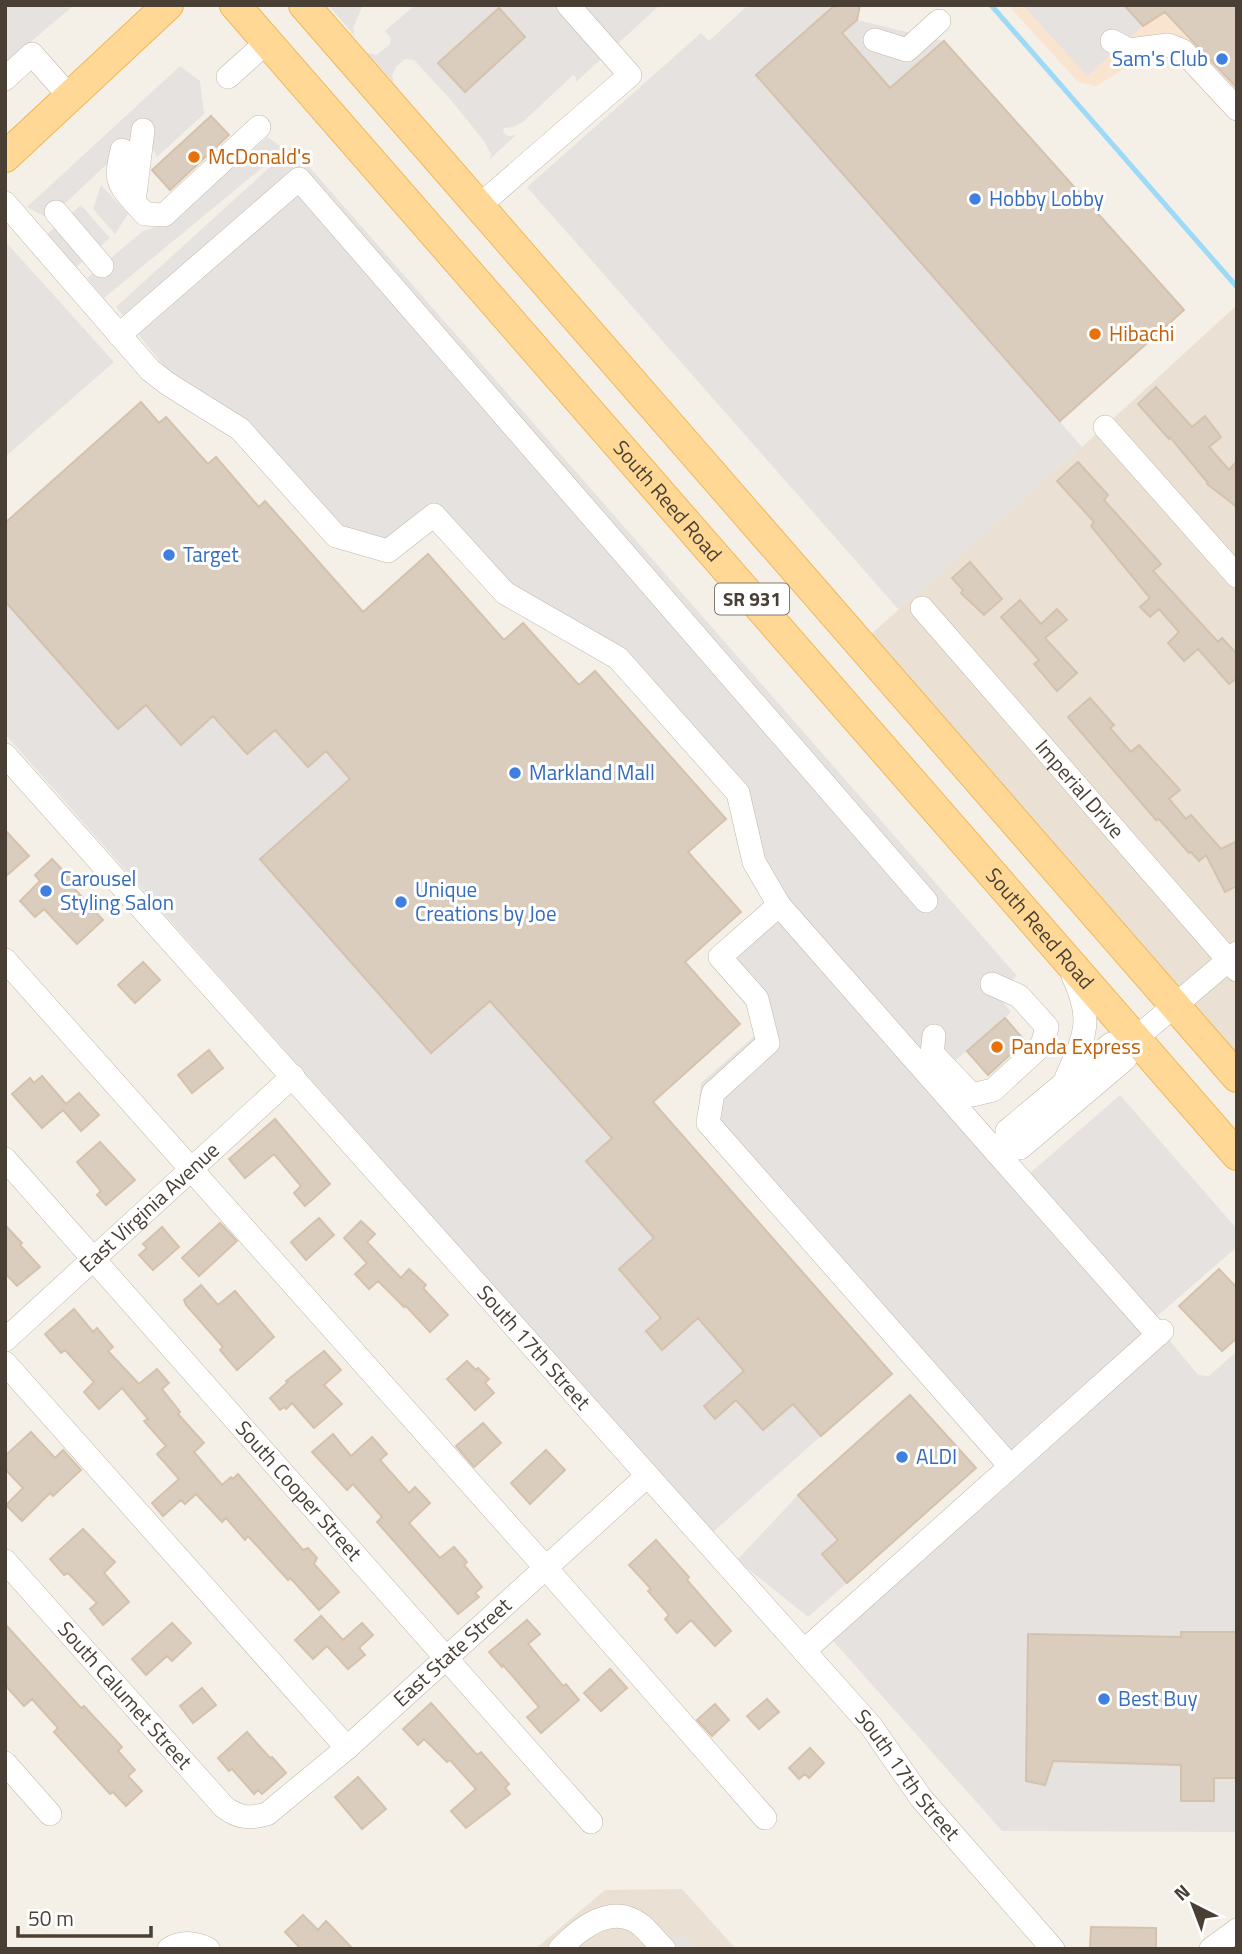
<svg xmlns="http://www.w3.org/2000/svg" width="1242" height="1954" font-family="'Titillium Web',sans-serif">
<rect width="100%" height="100%" fill="#f5f0e7"/>
<path fill="#eae1d4" d="M1237,305V1077L860,644L1082,447Z
M682,1889L736,1949H535L605,1890Z"/>
<path fill="#f9e4d0" d="M1008,5H1237V123L1185,65L1158,58L1130,65L1096,86L1078,82Z"/>
<path fill="#e6e2df" d="M5,5H74L5,64Z
M328,5H363L353,28L355,36Z
M415,5H660L576,82V77L573,75L523,122L513,127L504,128L503,132L508,136L516,135L490,159L491,154L484,141L450,99L414,60L405,59L396,67L392,76L394,83L367,53L377,55L390,44L391,38L385,31Z
M748,5H834L756,75L1082,447L899,610L527,187L701,33L709,41Z
M1023,5H1124L1143,26L1087,76Z
M857,20L944,41L890,88L842,33Z
M180,66L200,81L204,114L157,157L143,130L56,212L46,217L27,207Z
M267,137L285,149L104,298L87,278L143,231L172,222Z
M292,147L1017,976L997,994L1011,1012L967,1051L952,1063L910,1070L1144,1335L994,1466L697,1124L701,1083L768,1024L720,957L779,905L738,793L618,658L505,593L434,515L388,551L347,530L252,428L176,381L116,307Z
M101,185L128,214L115,234L93,209Z
M81,205L110,238L75,268L46,235Z
M5,241L114,362L5,457Z
M5,601L146,705L181,745L213,716L247,754L275,730L326,751L350,779L260,860L431,1053L491,1000L612,1138L654,1238L619,1269L661,1318L647,1331L663,1349L698,1318L744,1371L704,1407L714,1418L736,1400L793,1404L821,1436L712,1533L5,734Z
M1120,1095L1237,1229V1247L1148,1324L1022,1180Z
M1162,1331L1198,1375L1209,1376L1237,1351V1832L1002,1831L826,1633Z
M798,1495L838,1540L822,1555L847,1583L808,1617L737,1560Z
M681,1932L699,1949H663Z"/>
<g fill="none" stroke-linecap="round" stroke-linejoin="round">
<path stroke="#9ddaf8" stroke-width="5" d="M991,5L1237,287"/>
</g>
<path fill="#dbcdbe" stroke="#d4c2ad" stroke-width="2" d="M835,5H860L857,20L842,33L890,88L944,41L1184,310L1060,421L756,75Z
M1124,5H1237V88L1165,12L1143,26Z
M499,8L525,37L465,92L438,63Z
M211,116L229,135L170,190L152,170Z
M1156,387L1192,427L1205,416L1221,437L1209,447L1229,470L1237,461V507L1207,484L1208,483L1170,437L1169,439L1138,404Z
M141,402L159,423L166,417L208,464L216,457L259,507L265,501L363,612L428,554L504,640L523,623L579,685L595,671L726,819L688,852L741,912L685,962L740,1024L653,1102L892,1374L821,1436L793,1404L763,1430L736,1400L715,1419L704,1406L744,1371L698,1318L662,1350L646,1331L661,1318L619,1269L654,1238L586,1161L612,1138L490,1001L431,1053L260,859L350,779L326,751L308,767L275,730L247,754L213,716L181,745L146,705L118,729L5,601V523Z
M1078,462L1108,495L1104,500L1161,564L1153,571L1218,642L1222,638L1237,654V678L1229,684L1198,649L1184,661L1168,643L1179,632L1159,609L1150,617L1140,607L1150,598L1091,526L1094,522L1057,481Z
M970,562L1002,599L984,615L961,593L963,590L952,578Z
M1020,600L1041,624L1057,609L1067,620L1045,638L1077,673L1057,691L1034,664L1039,660L1001,617Z
M1090,698L1114,725L1110,728L1131,752L1139,745L1180,790L1169,799L1186,819L1191,815L1221,849L1237,841V886L1225,892L1206,855L1199,861L1191,852L1189,853L1159,819L1156,820L1068,717Z
M5,830L29,856L5,877Z
M52,859L73,881L70,884L103,920L77,944L44,909L35,917L20,901L40,881L35,875Z
M143,962L160,980L135,1003L118,985Z
M1005,1018L1025,1041L988,1075L967,1051Z
M209,1050L223,1068L192,1093L178,1075Z
M42,1076L66,1104L79,1093L99,1115L81,1131L63,1110L42,1128L12,1094L30,1078L34,1083Z
M275,1119L330,1184L305,1206L294,1193L301,1186L274,1154L245,1178L229,1159Z
M100,1142L135,1180L106,1205L97,1195L101,1191L77,1162Z
M319,1218L334,1235L306,1260L291,1242Z
M361,1221L375,1234L367,1242L401,1278L409,1269L426,1285L423,1288L448,1315L430,1332L406,1306L404,1307L378,1281L369,1289L355,1274L367,1263L344,1238Z
M220,1223L237,1241L199,1276L182,1258Z
M5,1225L22,1243L20,1245L40,1267L17,1286L5,1273Z
M162,1227L179,1247L153,1270L139,1255L147,1248L143,1244Z
M1219,1269L1237,1288V1338L1222,1351L1179,1306Z
M201,1285L218,1305L235,1291L274,1337L237,1370L220,1350L223,1347L186,1305L184,1300Z
M74,1309L93,1332L97,1328L113,1347L108,1351L139,1384L157,1369L169,1383L162,1389L180,1412L178,1414L204,1443L194,1452L222,1485L231,1477L233,1479L238,1474L303,1550L308,1548L317,1558L314,1564L339,1592L319,1610L295,1583L290,1578L288,1580L248,1536L245,1540L226,1518L222,1522L196,1494L185,1504L181,1500L163,1516L152,1503L179,1479L157,1454L166,1446L144,1421L148,1419L122,1388L99,1409L84,1392L94,1382L65,1350L61,1353L45,1334Z
M324,1351L341,1370L324,1385L342,1404L314,1428L292,1403L286,1409L284,1407L280,1410L270,1398L288,1382L286,1381Z
M467,1361L476,1370L478,1368L489,1379L485,1383L494,1393L475,1410L447,1379Z
M910,1395L976,1468L847,1583L822,1554L838,1540L798,1495Z
M483,1423L501,1443L474,1467L456,1446Z
M31,1432L55,1458L63,1450L81,1470L53,1496L50,1493L22,1521L6,1505L23,1488L5,1469V1456Z
M333,1434L351,1456L372,1437L387,1454L380,1460L409,1493L415,1487L430,1503L409,1523L440,1558L454,1547L467,1562L464,1565L482,1587L475,1593L479,1597L458,1614L377,1522L382,1517L353,1484L347,1490L312,1452Z
M546,1450L565,1470L530,1504L511,1483Z
M83,1529L115,1562L104,1573L129,1602L103,1625L90,1609L97,1603L68,1573L64,1575L50,1559Z
M656,1540L689,1577L687,1580L731,1631L715,1646L691,1620L677,1633L665,1619L669,1615L648,1591L651,1589L629,1565Z
M321,1616L343,1640L362,1623L373,1635L359,1648L365,1655L348,1669L327,1646L313,1659L295,1640Z
M527,1620L540,1634L528,1644L563,1686L566,1684L579,1700L541,1733L527,1717L539,1707L503,1665L502,1667L489,1652Z
M172,1623L191,1643L172,1661L167,1656L146,1675L132,1659Z
M5,1624L81,1708L84,1706L122,1747L118,1751L135,1770L128,1776L142,1791L126,1806L113,1792L110,1794L54,1732L58,1728L32,1699L24,1706L5,1685Z
M1181,1632H1237V1778H1214V1801H1181V1765L1053,1761L1045,1785L1026,1781L1028,1634L1181,1637Z
M610,1669L627,1688L601,1711L584,1693Z
M202,1688L216,1705L193,1723L180,1706Z
M767,1699L779,1712L759,1729L747,1716Z
M431,1703L477,1755L481,1752L509,1784L505,1788L510,1794L466,1828L451,1811L476,1789L450,1760L447,1762L424,1739L418,1745L403,1729Z
M715,1704L729,1720L712,1736L697,1720Z
M247,1732L270,1758L272,1757L286,1773L262,1794L258,1790L254,1794L232,1769L229,1771L218,1758Z
M810,1748L824,1763L809,1778L805,1774L799,1779L789,1768Z
M358,1777L386,1809L362,1829L335,1797Z
M303,1915L318,1930L326,1921L353,1949H301L285,1932Z
M1091,1927L1156,1928V1949H1090Z"/>
<g fill="none" stroke-linecap="round" stroke-linejoin="round">
<g stroke="#c2b7a8" stroke-width="24">
<g id="minor">
<path d="M875,40L907,50L939,21"/>
<path d="M1112,41L1129,50L1168,45L1183,51L1237,109"/>
<path d="M228,77L267,42"/>
<path d="M5,79L32,54L69,96"/>
<path d="M143,130L134,202L145,214L164,215L259,127"/>
<path d="M122,150C116,177 115,181 134,202"/>
<path d="M5,203L150,370L168,384L240,429L336,536L388,551L434,515L505,593L618,658L738,793L754,862L779,905L720,957L757,999L768,1043L713,1093L708,1123L1010,1466"/>
<path d="M479,206L630,75L568,5"/>
<path d="M56,212L102,266"/>
<path d="M119,335L299,179L926,901"/>
<path d="M1105,427L1237,576"/>
<path id="s1" d="M922,608L1237,970"/>
<path id="s2" d="M5,755L871,1726L921,1798L1053,1949"/>
<path d="M779,905L997,1153"/>
<path d="M5,960L545,1567L765,1818"/>
<path d="M934,1036L932,1053L972,1095L993,1090L1042,1045L1047,1027L1019,996L992,984"/>
<path d="M1067,1076C1086,1035 1093,1018 1073,976"/>
<path d="M1007,1145V1131L1111,1044L1124,1047L1135,1039L1237,953"/>
<path d="M1007,1145L997,1153L1158,1335"/>
<path d="M1007,1145L1020,1148L1125,1059L1124,1047"/>
<path id="s3" d="M5,1159L591,1822"/>
<path id="s4" d="M5,1340L293,1076"/>
<path d="M5,1363L347,1748"/>
<path id="s5" d="M5,1561L224,1807C239,1818 249,1819 267,1814L347,1748L647,1476"/>
<path d="M804,1651L1162,1331"/>
<path d="M5,1763L50,1814"/>
<path d="M169,1949C182,1941 194,1942 208,1949"/>
<path d="M560,1949C580,1928 612,1902 641,1925C649,1932 656,1941 664,1949"/>
<path d="M1211,1949L1237,1930"/>
</g>
</g>
<g stroke="#f0b759" stroke-width="32">
<g id="major">
<path id="s6" d="M235,5L1237,1155"/>
<path d="M304,5L1237,1077"/>
<path d="M5,157L168,5"/>
</g>
</g>
<use href="#minor" stroke="#fff" stroke-width="23"/>
<use href="#major" stroke="#ffd896" stroke-width="30"/>
</g>
<g fill="#3f7fe0" stroke="#fff" stroke-width="2.5">
<circle cx="1222" cy="59" r="7"/>
<circle cx="975" cy="199" r="7"/>
<circle cx="169" cy="555" r="7"/>
<circle cx="515" cy="773" r="7"/>
<circle cx="46" cy="891" r="7"/>
<circle cx="401" cy="902" r="7"/>
<circle cx="902" cy="1457" r="7"/>
<circle cx="1104" cy="1699" r="7"/>
</g>
<g fill="#e8710a" stroke="#fff" stroke-width="2.5">
<circle cx="194" cy="157" r="7"/>
<circle cx="1095" cy="334" r="7"/>
<circle cx="997" cy="1047" r="7"/>
</g>
<g text-anchor="middle" stroke-width="6" stroke-linejoin="round" paint-order="stroke">
<rect fill="#fff" stroke="#807972" stroke-width="2" x="715" y="583.5" width="74" height="31" rx="5"/>
<g font-size="19" font-weight="bold" fill="#493f35">
<text x="752" y="606">SR 931</text>
</g>
<g font-size="21" fill="#366cbe" stroke="#fff" text-anchor="start">
<text x="1208" y="66" text-anchor="end">Sam's Club</text>
<text x="989" y="206">Hobby Lobby</text>
<text x="183" y="562">Target</text>
<text x="529" y="780">Markland Mall</text>
<text x="60" y="886">Carousel<tspan x="60" dy="24">Styling Salon</tspan></text>
<text x="415" y="897">Unique<tspan x="415" dy="24">Creations by Joe</tspan></text>
<text x="916" y="1464">ALDI</text>
<text x="1118" y="1706">Best Buy</text>
</g>
<g font-size="21" fill="#c56008" stroke="#fff" text-anchor="start">
<text x="208" y="164">McDonald's</text>
<text x="1109" y="341">Hibachi</text>
<text x="1011" y="1054">Panda Express</text>
</g>
<g font-size="21" fill="#493f35" stroke="#fff">
<text dy="7" stroke="none"><textPath href="#s6" startOffset="658">South Reed Road</textPath></text>
<text dy="7" stroke="none"><textPath href="#s1" startOffset="240">Imperial Drive</textPath></text>
<text dy="7" stroke="none"><textPath href="#s6" startOffset="1225">South Reed Road</textPath></text>
<text dy="7" stroke="none"><textPath href="#s4" startOffset="196">East Virginia Avenue</textPath></text>
<text dy="7" stroke="none"><textPath href="#s2" startOffset="794">South 17th Street</textPath></text>
<text dy="7" stroke="none"><textPath href="#s3" startOffset="443">South Cooper Street</textPath></text>
<text dy="7" stroke="none"><textPath href="#s5" startOffset="621">East State Street</textPath></text>
<text dy="7" stroke="none"><textPath href="#s5" startOffset="180">South Calumet Street</textPath></text>
<text dy="7" stroke="none"><textPath href="#s2" startOffset="1362">South 17th Street</textPath></text>
</g>
</g>
<rect width="1242" height="1954" fill="none" stroke="#493f35" stroke-width="14"/>
<g transform="translate(1193 1905) rotate(318)" stroke="#ffffff" stroke-width="5" paint-order="stroke">
<path d="M0-5L12 26L0 18L-12 26Z" fill="#493f35"/>
<text y="-10" font-size="19" font-weight="bold" text-anchor="middle" fill="#493f35">N</text>
</g>
<path d="M18 1926v10h133v-10" fill="none" stroke="#493f35" stroke-width="3.5"/>
<text x="28" y="1926" font-size="21" fill="#493f35" stroke="#ffffff" stroke-width="5" paint-order="stroke">50 m</text>
</svg>
